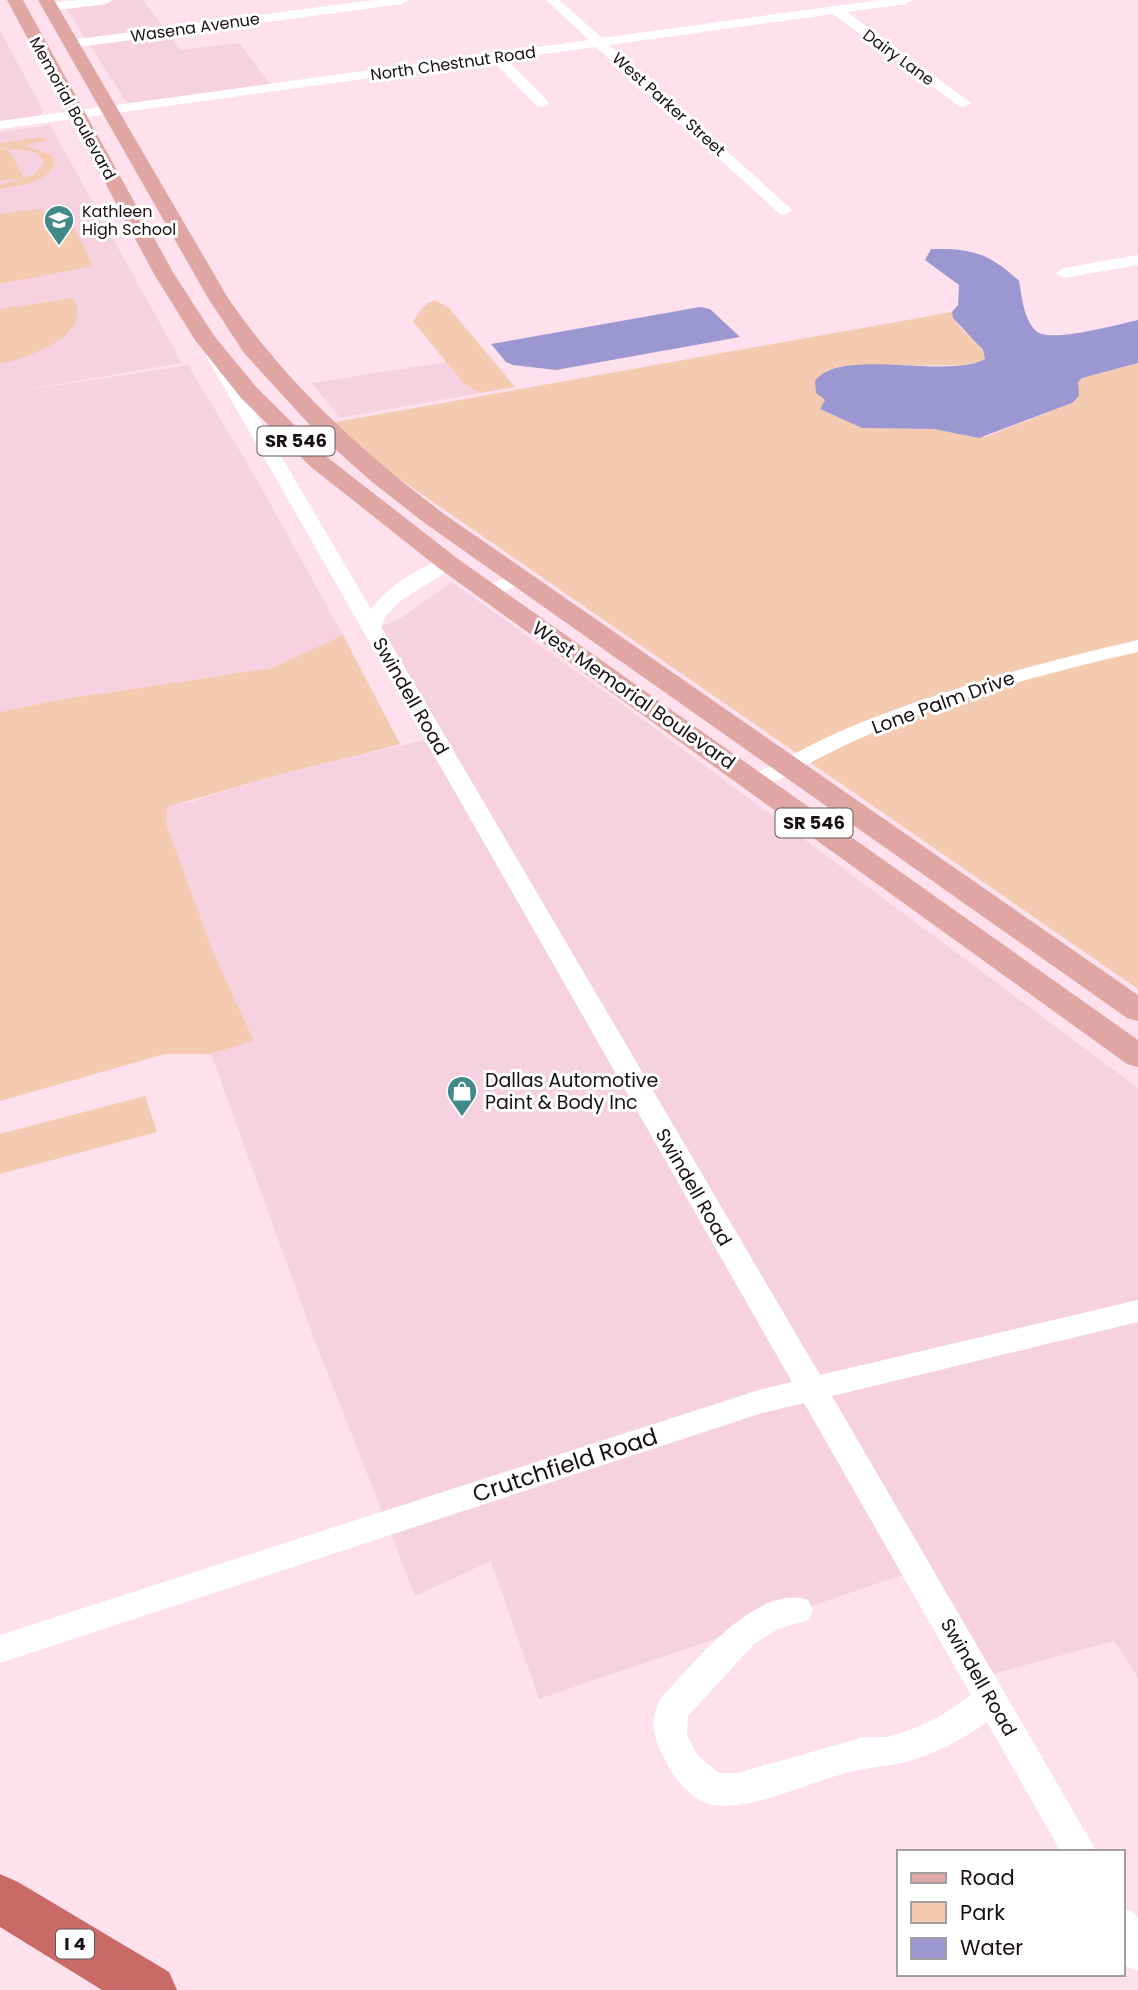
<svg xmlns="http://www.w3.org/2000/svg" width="1138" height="1990" font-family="Poppins,sans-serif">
<rect width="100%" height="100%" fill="#fee1ec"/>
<path fill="#f6d1e0" d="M118,0H143L165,29L86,40L65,7Z
M0,31L43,110L41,116L0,121Z
M167,32L180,50L239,43L272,86L129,106L88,43Z
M50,125L182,363L1,394L188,365L252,471L343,635L272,668L58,700L0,712V132Z
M446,362L464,384L480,393L340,418L312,383Z
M452,582L641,718L1138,1088V1302L816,1378L379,627L398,620Z
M424,740L470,813L794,1383L383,1514L315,1341L211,1054L254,1041L212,949L166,823L168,805L191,802L270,777Z
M1138,1319V1678L1114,1641L992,1674L825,1393Z
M803,1399L905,1574L539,1699L491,1561L415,1596L390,1531Z"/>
<path fill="#f4cbb0" d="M44,137L46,141L24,145L51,155L55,162C49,183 18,186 0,189V185L34,175L44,163L41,157L32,151L0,148V143Z
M9,149L24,178L0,181V150Z
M36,209L69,217L93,266L0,284V214Z
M73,298C96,336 26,358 0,364V309Z
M435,300L449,308L515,387L480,393L464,384L413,321L425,305Z
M952,312C956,333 983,339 985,360L966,365L857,366L828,370L820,395L825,400L821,409L862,428L935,429L985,437L1072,403L1078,382L1082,378L1138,363V989L384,468L330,423Z
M343,635L400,744C356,757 311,766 267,778C234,788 201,798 168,806L166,823L212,949L254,1041L211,1054H165L0,1101V712L58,700L272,668Z
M145,1096L157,1132L0,1174V1134Z"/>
<path fill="#9d97d1" d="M931,249C971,248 989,253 1019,281C1022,296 1023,318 1036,331C1049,344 1119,324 1138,320V363L1082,378L1078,382L1079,396L1072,403L979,438L934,429L862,428L820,409L825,400L816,393L815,381C840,346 947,380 985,359L983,350L953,318L952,312L958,305L959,285L925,260Z
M700,307L710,309L740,337L556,370L513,365L506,362L491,344Z"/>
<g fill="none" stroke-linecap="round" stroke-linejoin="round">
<path fill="#fff" fill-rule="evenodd" d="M76,0H112L106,4L50,11L44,7L50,3Z
M374,0H408L402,4L71,48L65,44L71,40Z
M546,0H559L602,38L879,0H912L906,4L847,12L971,103L964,107L959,106L833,14L609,45L790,208L792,211L785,215L780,214L596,47L506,59L547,100L549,103L542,107L537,106L493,61L0,129V121L589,40Z
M1138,255V265L1064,278L1056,273L1064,268Z
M214,351L222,356L371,609C388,586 421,565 449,558L459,564L400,601L386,616L381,627L820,1375L1138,1300V1322L832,1396L1097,1852H1061L987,1722C965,1738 942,1750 916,1759C898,1765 882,1766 864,1769C820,1776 757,1811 714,1805C692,1802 674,1778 665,1760C653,1737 649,1723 660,1699C691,1666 757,1582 808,1600L813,1610L808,1620L778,1629L754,1644L688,1716L687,1735L698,1756L719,1773H738L864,1737H887L910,1730L939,1717L971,1695L804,1403L762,1413L0,1663V1635L762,1389L792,1382L206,356Z
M519,572L526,574L529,578L526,582L489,598L479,592L482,588Z
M1138,640V652C1041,674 945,700 854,741C823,755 794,772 764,787H748L745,782L748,777C780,762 811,744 843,730C939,690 1037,663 1138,640Z
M1122,1908L1135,1913L1138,1918V1971L1125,1966L1122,1960Z"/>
<path fill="#dfa6a3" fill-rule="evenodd" d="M7,0H23L174,274L215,337L257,388L327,457L458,559L1138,1040V1067L1127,1064L440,569L311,467L241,398L195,340L154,274Z
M38,0H54L228,298C287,384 361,451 444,514L1138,995V1021L1127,1018L426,524L372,482L318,434L244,353L208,298Z"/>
<path fill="#ca6a66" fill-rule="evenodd" d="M0,1874L18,1882L169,1972L177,1990H102L0,1927Z"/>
</g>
<defs>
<g id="school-pin" transform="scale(1.575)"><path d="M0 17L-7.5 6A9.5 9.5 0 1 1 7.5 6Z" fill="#428a8a" stroke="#fff"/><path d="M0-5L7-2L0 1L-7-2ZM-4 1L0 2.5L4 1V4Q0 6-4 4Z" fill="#fff"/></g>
<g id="shop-pin" transform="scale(1.575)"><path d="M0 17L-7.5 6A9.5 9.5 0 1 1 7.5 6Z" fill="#428a8a" stroke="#fff"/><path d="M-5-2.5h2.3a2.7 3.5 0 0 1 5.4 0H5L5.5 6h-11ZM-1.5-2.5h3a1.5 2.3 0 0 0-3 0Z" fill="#fff"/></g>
</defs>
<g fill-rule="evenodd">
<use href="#school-pin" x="59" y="220"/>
<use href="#shop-pin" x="462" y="1091"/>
</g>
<g text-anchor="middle" stroke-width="6" stroke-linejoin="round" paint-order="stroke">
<g font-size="16" fill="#191014" stroke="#fff">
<text transform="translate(195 27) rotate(-8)" y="6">Wasena Avenue</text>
<text transform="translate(899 57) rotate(36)" y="6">Dairy Lane</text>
<text transform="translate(453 63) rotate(-8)" y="6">North Chestnut Road</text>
<text transform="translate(669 104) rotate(42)" y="6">West Parker Street</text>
<text transform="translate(73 108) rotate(61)" y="6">Memorial Boulevard</text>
</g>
<g font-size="16" fill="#191014" stroke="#fff" text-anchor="start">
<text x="82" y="217">Kathleen<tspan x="82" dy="18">High School</tspan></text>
</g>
<g fill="#fff" stroke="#5e585a" stroke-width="2">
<rect x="257.5" y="426.5" width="77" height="29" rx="5"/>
<rect x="775.5" y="808.5" width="77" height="29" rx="5"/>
<rect x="56" y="1929.5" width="38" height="29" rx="5"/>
</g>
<g font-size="18" font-weight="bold" fill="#191014">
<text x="296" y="447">SR 546</text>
<text x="814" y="829">SR 546</text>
<text x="75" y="1950">I 4</text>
</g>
<g font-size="19" fill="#191014" stroke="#fff">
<text transform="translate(634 695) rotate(35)" y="7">West Memorial Boulevard</text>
<text transform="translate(411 696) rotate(60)" y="7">Swindell Road</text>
<text transform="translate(943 702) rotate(-20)" y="7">Lone Palm Drive</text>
<text transform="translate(694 1187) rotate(60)" y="7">Swindell Road</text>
<text transform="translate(979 1677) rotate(60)" y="7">Swindell Road</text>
</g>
<g font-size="19" fill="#191014" stroke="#fff" text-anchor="start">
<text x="485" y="1087">Dallas Automotive<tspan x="485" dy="22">Paint &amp; Body Inc</tspan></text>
</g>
<g font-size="23" fill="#191014" stroke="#fff">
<text transform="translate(565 1465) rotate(-18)" y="8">Crutchfield Road</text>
</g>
</g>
<rect x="897" y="1850" width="228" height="126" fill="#ffffff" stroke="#a39fa1" stroke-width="2"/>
<rect x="911" y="1873" width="35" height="10" fill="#dfa6a3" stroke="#a39fa1" stroke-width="2"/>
<text x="960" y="1885" font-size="21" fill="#191014">Road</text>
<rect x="911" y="1902" width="35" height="21" fill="#f4cbb0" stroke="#a39fa1" stroke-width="2"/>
<text x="960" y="1920" font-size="21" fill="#191014">Park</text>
<rect x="911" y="1938" width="35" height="21" fill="#9d97d1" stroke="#a39fa1" stroke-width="2"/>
<text x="960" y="1955" font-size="21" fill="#191014">Water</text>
</svg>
